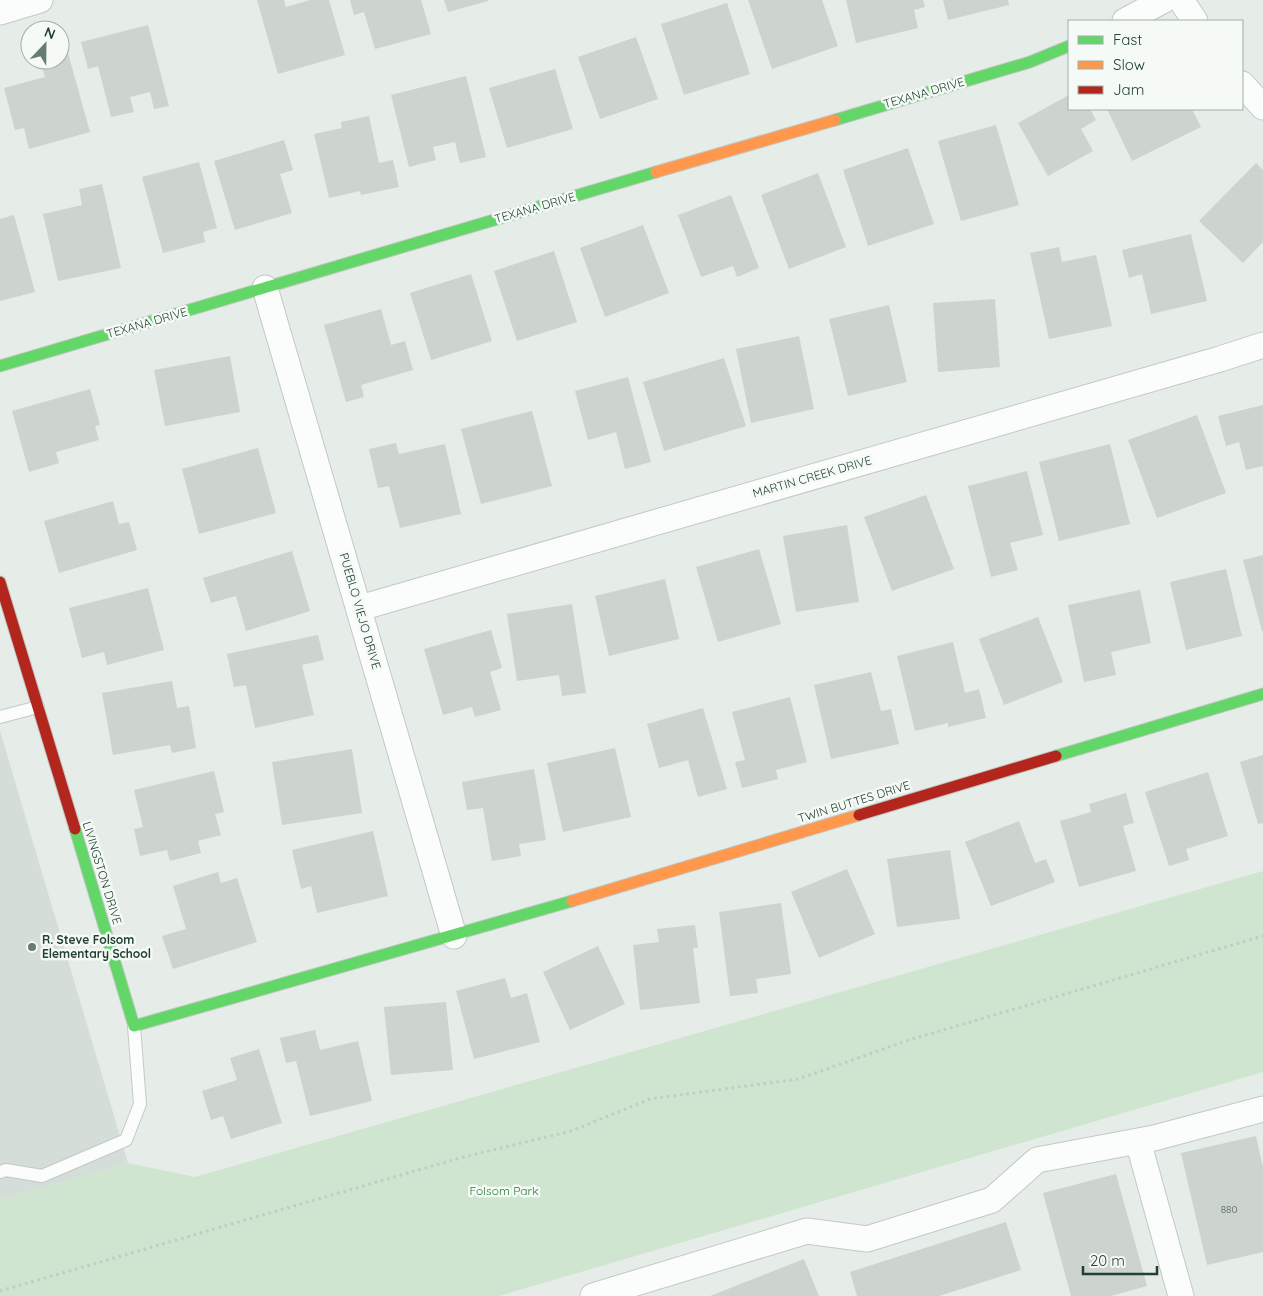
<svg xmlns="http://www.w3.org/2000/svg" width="1263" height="1296" font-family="Quicksand,sans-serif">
<rect width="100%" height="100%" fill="#e6ece8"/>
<path fill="#d4ddd7" d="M0,731L128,1163L0,1200Z"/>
<path fill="#cfe5d0" d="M1263,871V1072L499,1296H0V1200L128,1163L195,1177Z"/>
<path fill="#cdd3cf" d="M257,0H284L286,7L310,0H329L345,55L278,74Z
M350,0H421L431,34L375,49L364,12L354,15Z
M444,0H488V1L448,12Z
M748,0H822L838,46L772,69Z
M846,0H923L925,7L914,10L918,28L856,43Z
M943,0H1008L1009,5L948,20Z
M727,3L750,74L684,95L661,24Z
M148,25L169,106L154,109L150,92L130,97L134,112L111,117L98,66L88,69L81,42Z
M636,37L658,99L600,119L578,57Z
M66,46L90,132L29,149L24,128L15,130L4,88L45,77L40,60H60V48Z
M555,69L573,129L507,148L489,88Z
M466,76L486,157L460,163L455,142L433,147L436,160L409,167L391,95Z
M1069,95V109H1090L1096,120L1081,129L1093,151L1048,176L1018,123Z
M1107,109H1192L1201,127L1132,161Z
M369,116L379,163L393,160L399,187L361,195L360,191L329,198L314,134L342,128L341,122Z
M996,125L1019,205L961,221L938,141Z
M284,140L293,170L280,174L292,213L235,230L214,161Z
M908,148L934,224L868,246L843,170Z
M199,162L217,228L203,232L205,242L163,253L142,177Z
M1256,163L1263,170V242L1243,263L1199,221Z
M818,173L846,247L789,269L761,195Z
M102,184L121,268L58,281L43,214L82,205L79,189Z
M731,195L759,268L737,277L733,266L701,277L678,215Z
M14,215L35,292L0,301V219Z
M643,225L669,293L605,317L580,248Z
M1191,234L1207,301L1151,314L1142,274L1129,278L1122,250Z
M1059,247L1062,262L1096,255L1112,326L1049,339L1030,253Z
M554,251L577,322L517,341L494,271Z
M471,274L492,341L431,360L410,293Z
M995,299L1000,367L938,372L933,303Z
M889,305L907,382L848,396L829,319Z
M381,309L391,345L405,341L413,370L361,385L364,397L346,402L324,325Z
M799,336L814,409L751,423L736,349Z
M230,356L240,412L165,426L154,370Z
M724,358L746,426L664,451L643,382Z
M628,377L651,462L625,469L616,432L588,440L575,391Z
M90,389L100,425L95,426L99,440L56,452L59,463L29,472L12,411Z
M1263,405V466L1246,470L1239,442L1226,446L1218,416Z
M532,411L552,486L481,504L461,429Z
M1197,415L1226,493L1157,518L1128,440Z
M396,443L399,454L445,444L461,514L400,528L389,486L378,488L369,449Z
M1110,444L1130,524L1059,541L1039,462Z
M258,448L276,513L199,534L182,469Z
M1027,471L1043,535L1010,543L1018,570L991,577L968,486Z
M926,495L954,569L892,591L864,517Z
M113,501L119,524L129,522L137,550L59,573L44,521Z
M847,525L859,602L796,612L783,536Z
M759,549L781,624L718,642L696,567Z
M292,551L310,611L246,631L236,596L211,603L203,578Z
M1263,555V631H1262L1243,560Z
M1226,569L1242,636L1186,650L1170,582Z
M665,579L679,639L609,656L595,596Z
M148,588L164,650L107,665L104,652L82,658L69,608Z
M1140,590L1151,643L1111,652L1116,675L1084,682L1068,605Z
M572,604L586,693L562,696L559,675L517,681L507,614Z
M1038,617L1063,682L1004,705L979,639Z
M491,630L502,668L490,672L501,710L475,717L472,707L443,715L424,649Z
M318,635L324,660L302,665L314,715L255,728L246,685L234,687L227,654Z
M953,642L965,693L979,689L986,718L948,727V723L915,731L897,656Z
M871,672L881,711L891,709L899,744L831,759L814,685Z
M172,681L177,708L189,706L196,748L172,753L170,745L113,755L102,693Z
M790,697L807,762L776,770L778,779L742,788L735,762L745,760L732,712Z
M703,708L727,789L698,797L688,760L659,768L647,724Z
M615,748L631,817L563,832L547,763Z
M352,749L362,813L282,825L272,762Z
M1263,755V823L1258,824L1240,762Z
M534,769L546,840L519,844L521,856L492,861L483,808L467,810L462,782Z
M214,771L224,812L215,814L221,835L198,841L201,853L170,861L167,850L140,856L134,829L143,827L134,790Z
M1208,772L1228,836L1186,849L1189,860L1169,866L1145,792Z
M1126,793L1134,823L1123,826L1136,871L1079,887L1060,821L1091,812L1089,804Z
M1019,821L1035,863L1046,859L1055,882L991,906L965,842Z
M373,831L388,896L317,913L311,886L301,889L292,850Z
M950,850L960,919L897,927L887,859Z
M847,869L875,934L819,958L791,892Z
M218,872L221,883L237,878L257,942L173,969L162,936L186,929L173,886Z
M781,903L791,974L756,979L758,993L730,996L719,912Z
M695,925L698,948H693L700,1003L640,1010L633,945L659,942L657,929Z
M598,946L625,1004L570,1030L543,972Z
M505,978L511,998L527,993L540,1042L474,1059L456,991Z
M446,1002L453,1070L391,1075L384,1007Z
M315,1030L320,1050L358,1041L372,1101L310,1116L296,1061L286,1063L280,1038Z
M259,1049L282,1123L231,1139L223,1116L211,1120L202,1091L237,1080L230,1058Z
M1256,1136L1263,1167V1252L1207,1265L1181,1153Z
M1116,1174L1147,1286L1111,1296H1071L1043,1193Z
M1006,1222L1021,1270L939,1296H857L850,1272Z
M804,1259L819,1296H710Z"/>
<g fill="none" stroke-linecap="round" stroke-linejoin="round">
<g stroke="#c3c9c5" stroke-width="14">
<path id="lane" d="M0,717L38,707
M0,1172L6,1170L42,1176L126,1140L140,1104L134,1026"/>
</g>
<g stroke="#c3c9c5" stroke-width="27">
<path id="street" d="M1181,0L1195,21
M0,12L40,0
M1125,21L1164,0
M1242,84L1263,107
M265,288L454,936
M360,608L1220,359L1263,345
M1138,1141L1181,1296
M593,1296L807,1231L867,1239L992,1200L1037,1160L1154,1138L1263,1109"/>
</g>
<g stroke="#c0c8c3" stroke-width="13">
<path id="fast" d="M835,120L1030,62L1069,46
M0,366L656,172
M1056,756L1263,694
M75,829L134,1026L572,901"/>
</g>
<g stroke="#c0c8c3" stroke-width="13">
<path id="slow" d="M656,172L835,120
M572,901L859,815"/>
</g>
<g stroke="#c0c8c3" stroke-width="13">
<path id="jam" d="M0,582L75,829
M859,815L1056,756"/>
</g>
<path stroke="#c2cbc5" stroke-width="3" stroke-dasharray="2.5 4" stroke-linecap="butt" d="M0,1291L460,1158L571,1131L650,1099L798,1079L909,1040L1263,936"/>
<use href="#lane" stroke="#fbfcfc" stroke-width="12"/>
<use href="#street" stroke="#fbfcfc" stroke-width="25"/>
<use href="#fast" stroke="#63d668" stroke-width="11"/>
<use href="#slow" stroke="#ff974d" stroke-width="11"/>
<use href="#jam" stroke="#b3261e" stroke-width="11"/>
</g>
<circle fill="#677d70" stroke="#f5faf6" stroke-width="2" cx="32" cy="947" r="5"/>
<g text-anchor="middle" stroke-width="5" stroke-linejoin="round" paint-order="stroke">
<g font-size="10" fill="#4e6658">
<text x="1229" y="1213">880</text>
</g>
<g font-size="12" fill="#224130" stroke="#f5faf6">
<text transform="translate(924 93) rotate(-16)" y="4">TEXANA DRIVE</text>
<text transform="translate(535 208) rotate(-16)" y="4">TEXANA DRIVE</text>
<text transform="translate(147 323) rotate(-16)" y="4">TEXANA DRIVE</text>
<text transform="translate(812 477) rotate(-16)" y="4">MARTIN CREEK DRIVE</text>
<text transform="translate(360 611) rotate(74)" y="4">PUEBLO VIEJO DRIVE</text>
<text transform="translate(854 802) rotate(-17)" y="4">TWIN BUTTES DRIVE</text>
<text transform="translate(102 873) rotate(73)" y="4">LIVINGSTON DRIVE</text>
</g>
<g font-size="12" font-weight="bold" fill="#224130" stroke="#f5faf6" text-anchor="start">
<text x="42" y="944">R. Steve Folsom<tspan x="42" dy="14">Elementary School</tspan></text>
</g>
<g font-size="12" fill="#2a7a33" stroke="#f5faf6">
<text x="504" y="1195">Folsom Park</text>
</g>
</g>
<rect x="1068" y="20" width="175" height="90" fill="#f5faf6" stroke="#a1b0a7"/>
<rect x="1078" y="36" width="25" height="8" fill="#63d668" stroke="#a1b0a7"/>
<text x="1113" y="45" font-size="15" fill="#224130">Fast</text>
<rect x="1078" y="61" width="25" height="8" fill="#ff974d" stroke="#a1b0a7"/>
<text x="1113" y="70" font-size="15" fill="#224130">Slow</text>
<rect x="1078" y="86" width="25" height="8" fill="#b3261e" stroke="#a1b0a7"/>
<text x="1113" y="95" font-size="15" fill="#224130">Jam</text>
<g transform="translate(45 45) rotate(22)"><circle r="24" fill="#f5faf6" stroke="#a1b0a7"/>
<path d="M0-4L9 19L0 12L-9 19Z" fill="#677d70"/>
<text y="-8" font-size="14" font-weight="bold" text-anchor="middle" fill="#224130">N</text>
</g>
<path d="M1083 1266v8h74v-8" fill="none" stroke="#224130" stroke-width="2.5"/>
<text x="1090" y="1266" font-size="15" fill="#224130" stroke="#f5faf6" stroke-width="4" paint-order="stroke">20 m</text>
</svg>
